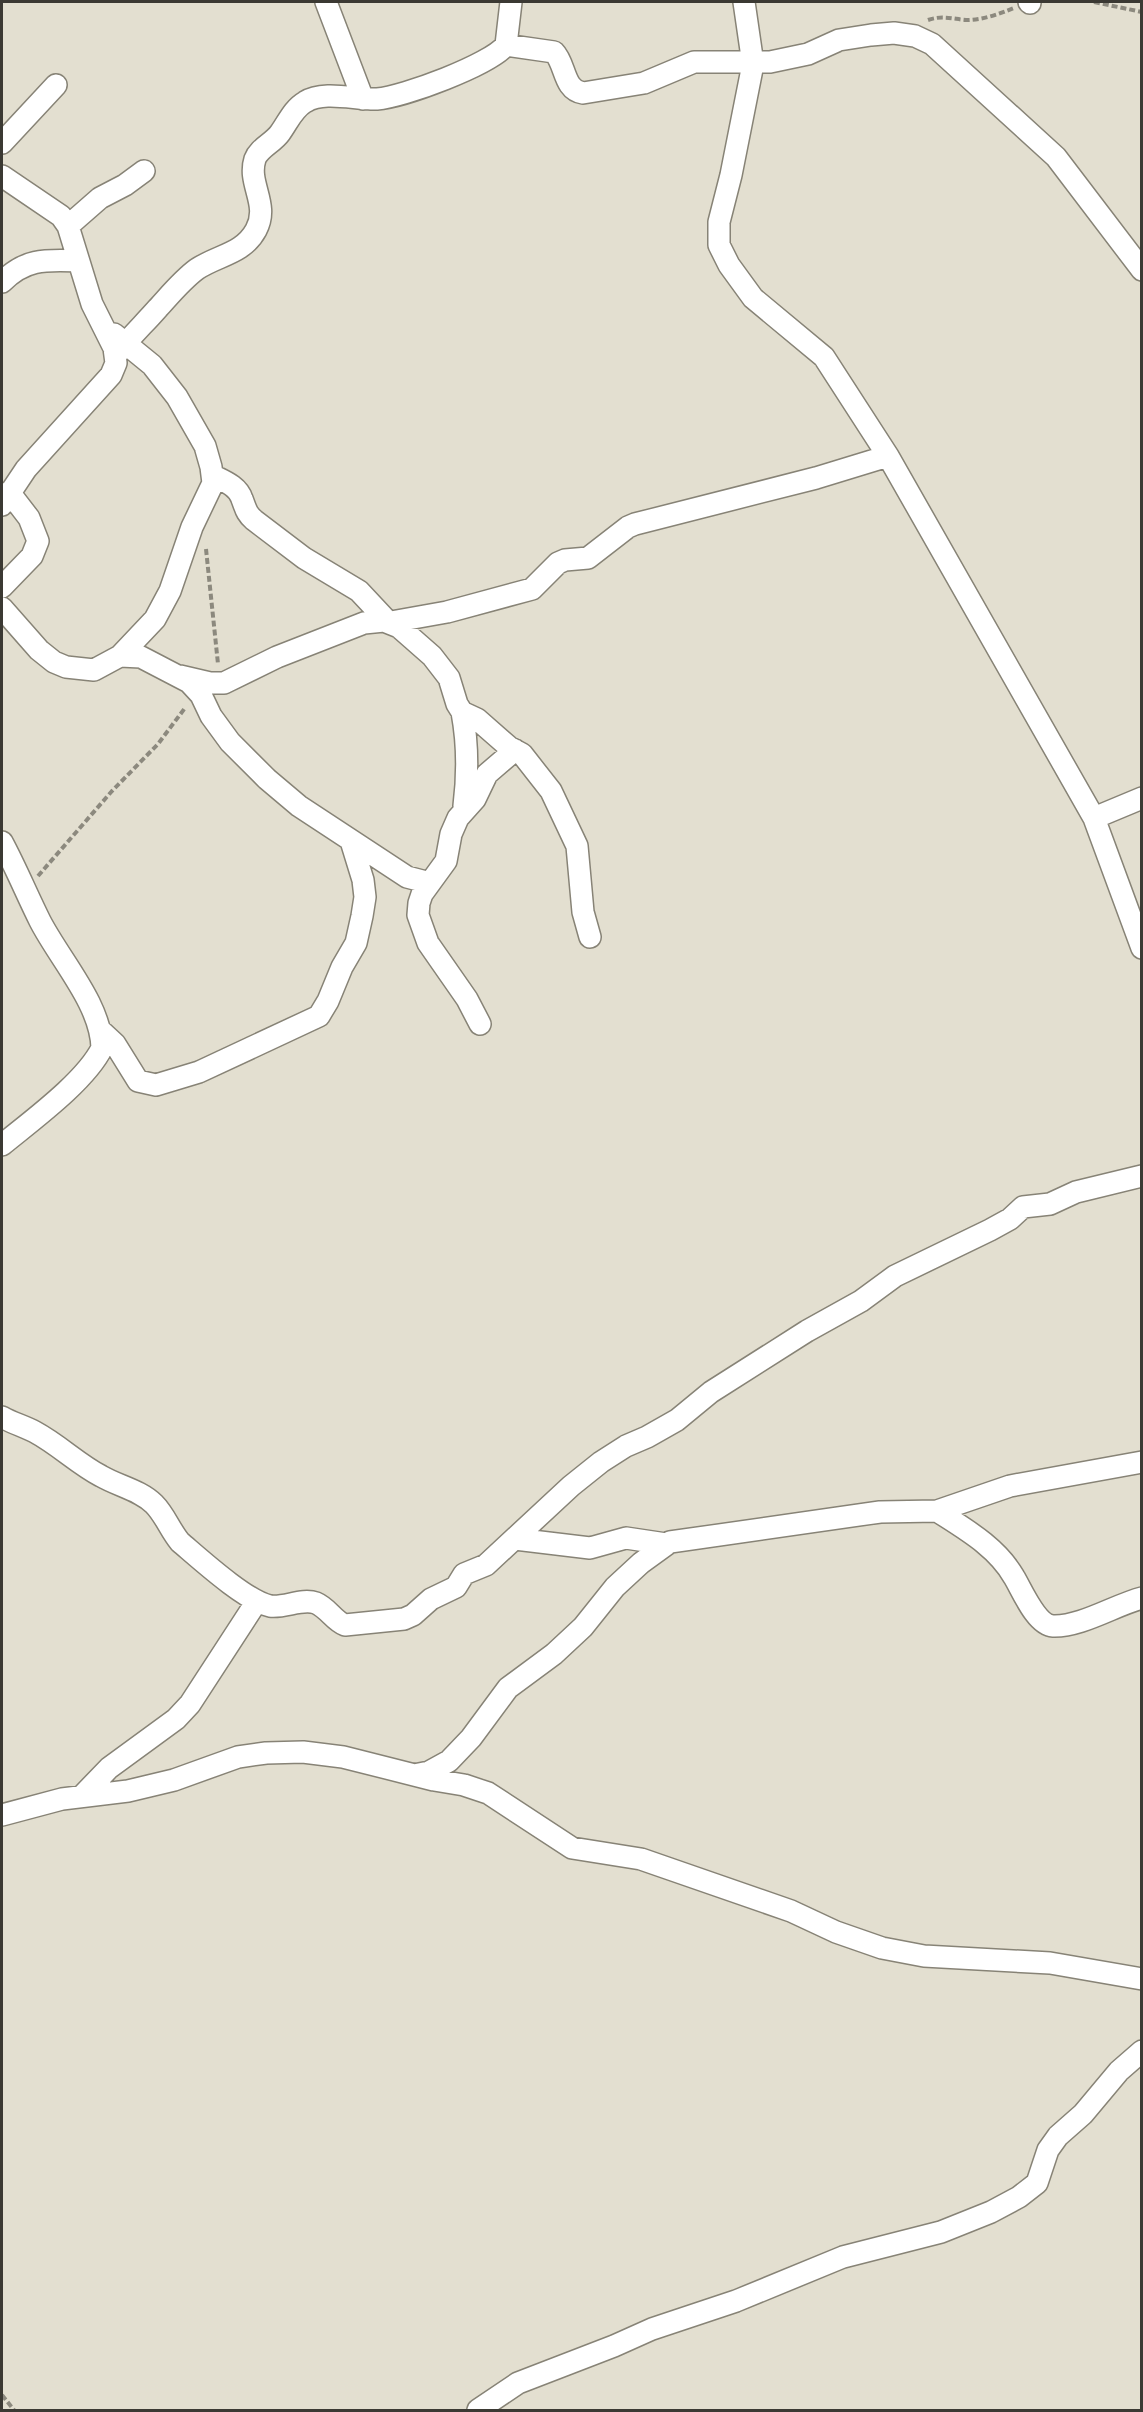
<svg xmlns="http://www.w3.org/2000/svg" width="1143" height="2412" font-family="Commissioner,sans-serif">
<rect width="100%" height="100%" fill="#e3dfd0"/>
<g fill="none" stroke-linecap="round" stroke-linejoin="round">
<g stroke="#878376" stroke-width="24">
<path id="street" d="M326,2L363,99
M744,2L753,64L731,175L719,222V245L729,265L753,298L824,357L888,456L1094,818L1142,948
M1029,2L1030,3
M506,45L554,52C566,64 563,90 583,93L644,83L694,62H770L808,54L839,40L871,35L894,33L915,36L932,44L1056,157L1142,270
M2,143L56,85
M2,176L61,216L68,226L92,304L114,348L116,363L111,375L26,469L2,505
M68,226L100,198L125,185L144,171
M2,282C26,258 46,260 78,261
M114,334L152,365L177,397L205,446L211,467L213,483L192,527L170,591L155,619L120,656
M116,355C129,338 144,324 158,308C170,295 182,280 197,269C218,255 243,254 256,230C270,204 247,184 255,159C259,148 273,143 280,133C288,122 293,109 305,102C324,90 356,100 377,99C403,97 490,65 506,45L511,2
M212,475C224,481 238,486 242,499C246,509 246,513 254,520L304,558L359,591L388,622
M2,587L32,556L38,541L29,518L9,492
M2,608L39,650L54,662L66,667L94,670L120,656L141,657L189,682L201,695L211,716L230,742L267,779L299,806L407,877L430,883
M391,622L447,612L532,589L558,563L565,560L588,558L628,527L635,524L816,478L888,456
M180,676L210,683H224L277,657L364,623L384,621L399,627L432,656L449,678L457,704L462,712L477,719L509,747L522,754L551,791L577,846L583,912L590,937
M462,712C468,744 468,774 464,806
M1094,818L1142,798
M2,842C16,868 27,895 40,921C60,960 101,1004 102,1048C85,1082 31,1121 2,1145
M480,1024L467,999L428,943L418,915L419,903L422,894L446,861L451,834L458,818L475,799L487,774L515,750
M101,1031L115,1044L138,1081L156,1085L199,1072L319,1016L328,1001L342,967L356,943L362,916L365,897L363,880L351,841
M2,1417C12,1423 24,1426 35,1432C59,1445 78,1464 101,1476C118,1486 140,1490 154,1504C165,1515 170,1530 180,1542C200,1559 246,1601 270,1606C285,1608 302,1598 316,1603C328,1608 334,1621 345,1625L404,1619L413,1615L431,1599L456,1587L464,1574L486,1565L571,1486L601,1462L626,1446L647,1437L677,1420L711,1392L807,1331L861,1301L895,1276L990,1230L1010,1219L1023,1207L1050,1204L1076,1192L1142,1176
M937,1511C965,1529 997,1547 1014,1577C1022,1590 1036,1625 1053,1626C1081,1627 1115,1605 1142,1598
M515,1539L590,1548L626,1538L666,1544
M414,1775L429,1772L449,1761L471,1738L508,1688L554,1654L583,1627L615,1587L641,1563L670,1542L880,1512L937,1511L1010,1486L1142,1462
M82,1796L109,1768L176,1719L190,1704L257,1601
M2,1815L62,1799L128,1791L174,1780L238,1757L266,1753L303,1752L343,1757L434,1780L464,1785L488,1793L572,1848L641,1859L791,1911L836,1932L882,1948L924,1956L1050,1963L1142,1979
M478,2410L518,2383L614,2346L652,2329L736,2301L843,2257L941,2232L991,2212L1019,2197L1037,2183L1048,2150L1058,2136L1083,2114L1119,2071L1142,2051"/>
</g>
<path stroke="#8c897e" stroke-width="4" stroke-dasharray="6 3" stroke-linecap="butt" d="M1094,2L1142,12
M928,20C942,15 953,19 966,20C983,20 999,14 1014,8
M206,549L218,664
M38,876L112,791L158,744L185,708
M2,2395L14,2410"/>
<use href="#street" stroke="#fff" stroke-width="21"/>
</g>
<rect width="1143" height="2412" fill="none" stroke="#3b3933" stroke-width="6"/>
</svg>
